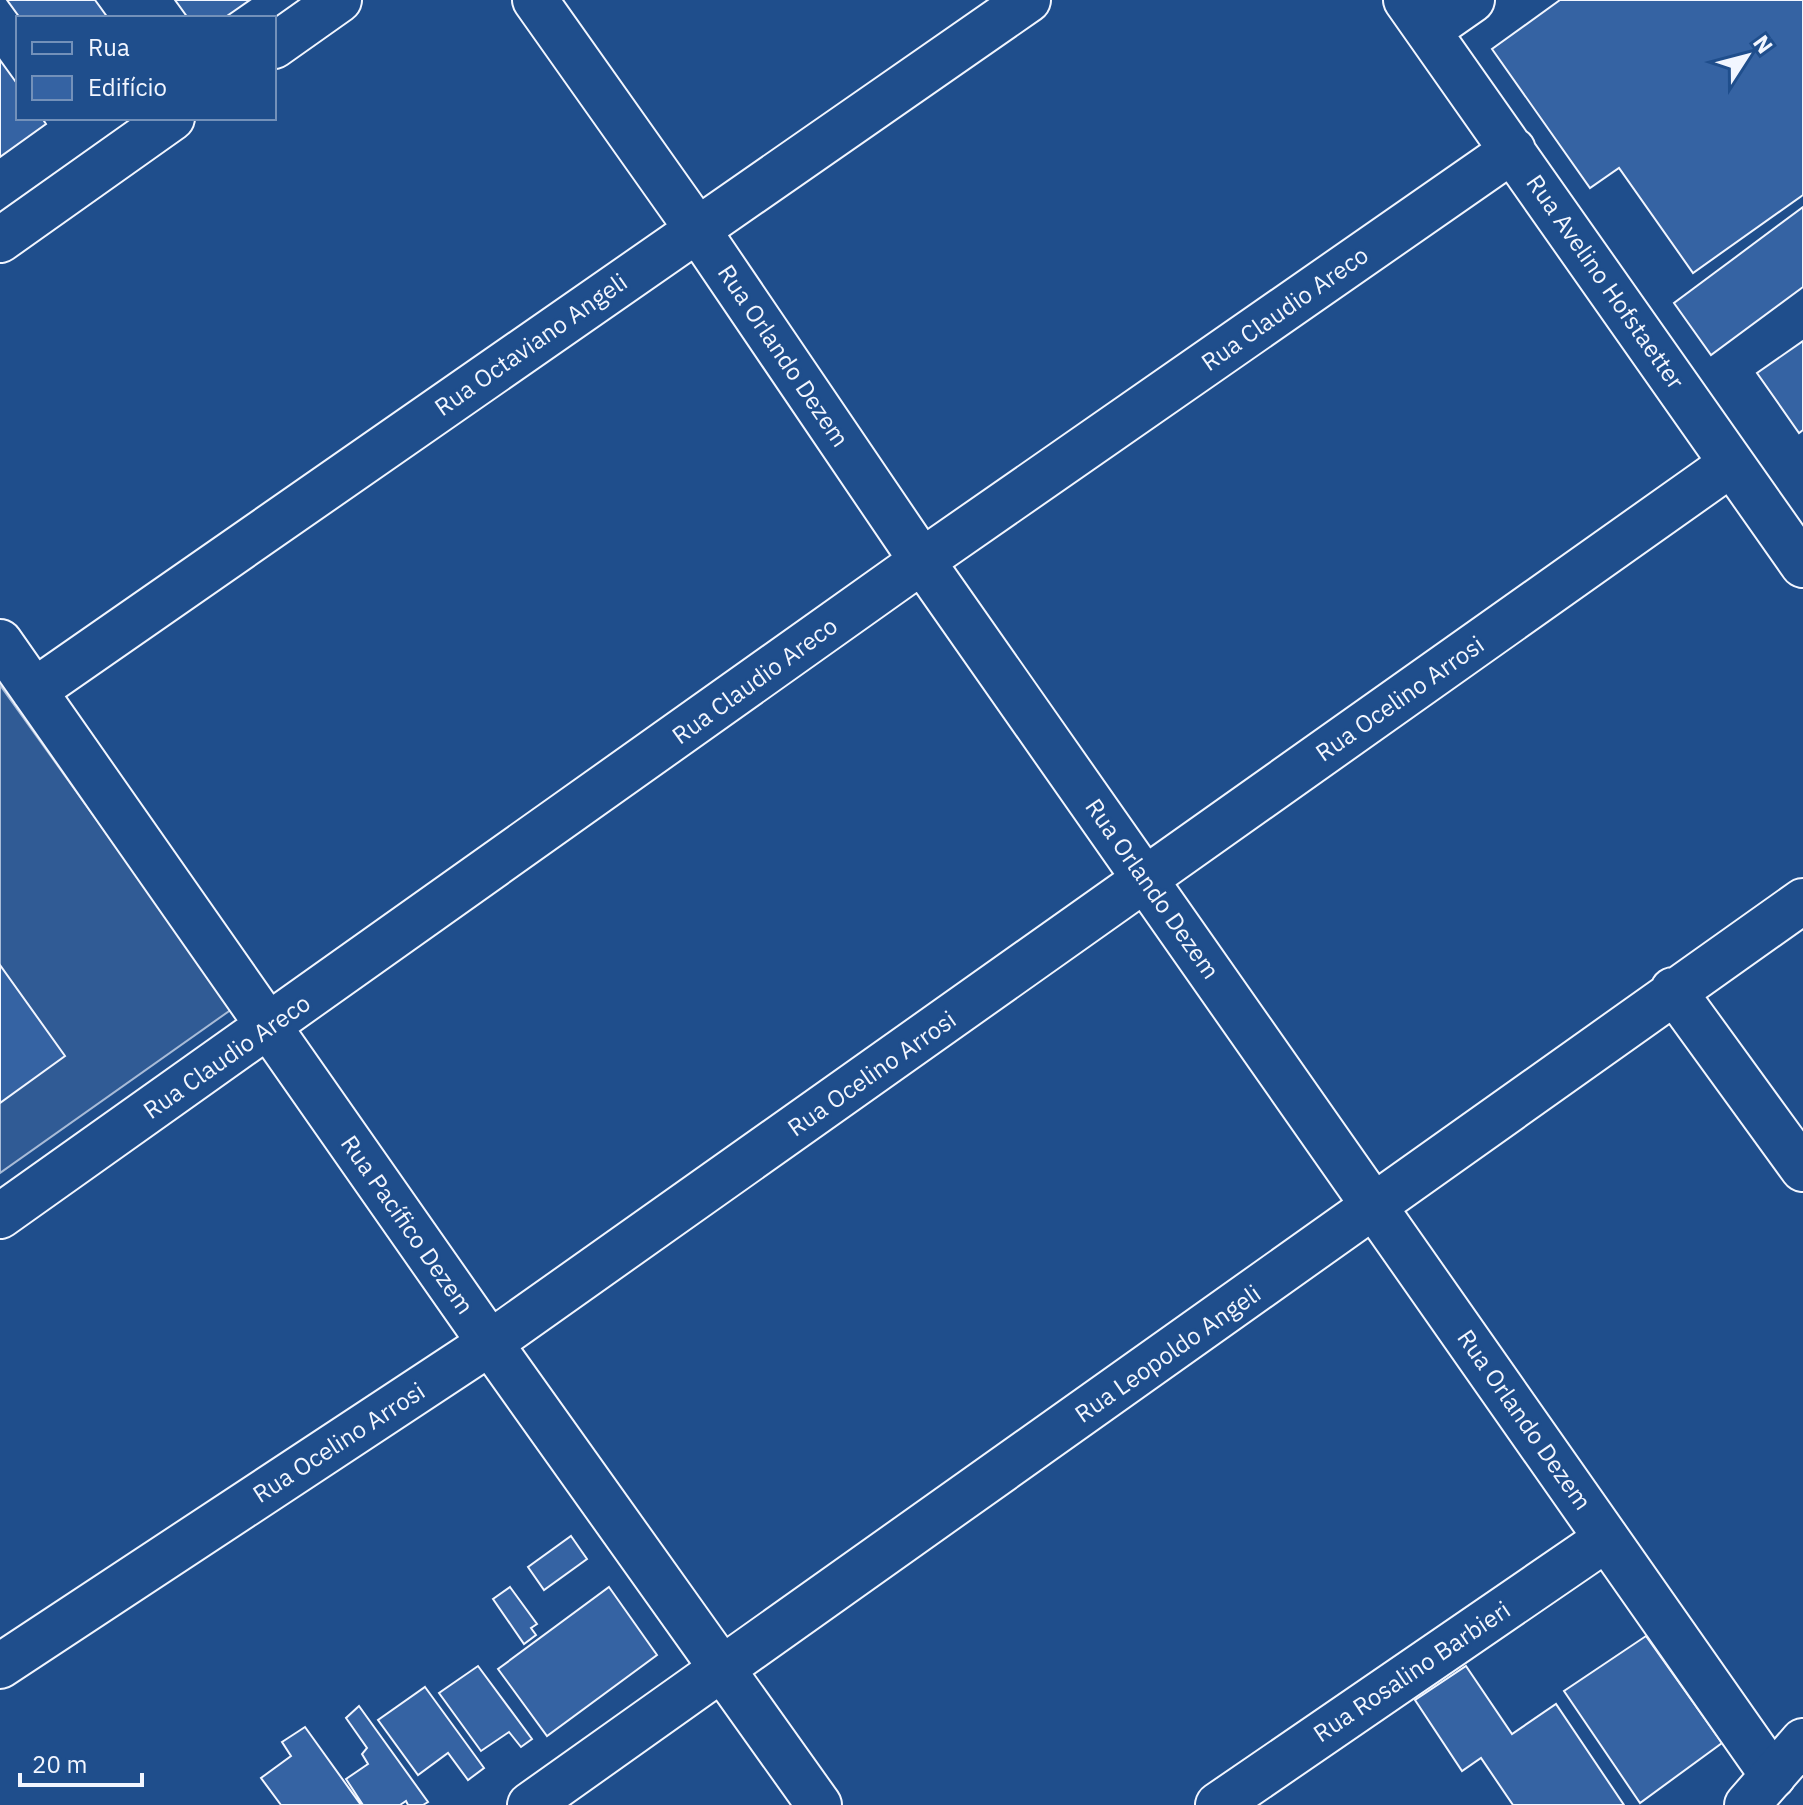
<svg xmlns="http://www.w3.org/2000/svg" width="1803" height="1805" font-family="'IBM Plex Sans',sans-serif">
<rect width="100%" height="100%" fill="#1f4e8c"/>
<path fill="#305b95" stroke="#a8bbd7" stroke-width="2" d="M0,685L232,1009L0,1173Z"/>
<path fill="#3563a3" stroke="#f2f6ff" stroke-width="2" d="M7,0H95L108,18H20Z
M175,0H250L224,18H188Z
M1560,0H1803V195L1693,273L1619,168L1590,188L1492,49Z
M0,60L18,85V118H42L46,124L0,157Z
M1803,207V287L1711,355L1674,303Z
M1803,341V430L1799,433L1757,373Z
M0,965L65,1056L0,1103Z
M571,1536L587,1559L544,1590L528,1567Z
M510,1587L537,1624L531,1628L536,1635L524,1644L493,1599Z
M609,1587L657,1655L547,1736L498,1669Z
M1646,1636L1722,1743L1640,1803L1564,1691Z
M478,1666L532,1739L521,1747L509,1732L481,1751L439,1693Z
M1466,1666L1512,1734L1556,1704L1624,1805H1513L1481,1758L1462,1771L1415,1700Z
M425,1687L484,1768L468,1780L448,1753L418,1775L378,1720Z
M359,1706L428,1802L423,1805H408L406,1801L400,1805H363L346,1779L368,1764L362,1754L367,1748L346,1718Z
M305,1727L361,1805H281L261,1778L291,1756L282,1742Z"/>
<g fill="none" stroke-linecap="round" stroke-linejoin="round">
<g stroke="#f2f6ff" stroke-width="48">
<path id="minor" d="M535,0L697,229L922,561L1773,1776
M1406,0L1803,565
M1429,30L1472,0
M274,46L339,0
M0,240L172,118
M0,642L490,1343L819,1805
M34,691L1028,0
M1673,990L1803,1169
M0,1216L922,561L1513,150
M0,1666L490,1343L1731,464
M530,1805L1803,901
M1218,1805L1606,1539"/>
</g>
<g stroke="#f2f6ff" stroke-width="48">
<path id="major" d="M1747,1805L1803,1741"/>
</g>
<use href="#minor" stroke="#1f4e8c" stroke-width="44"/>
<use href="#major" stroke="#1f4e8c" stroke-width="44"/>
</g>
<g text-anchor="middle" stroke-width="6" stroke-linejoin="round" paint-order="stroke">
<g font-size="24" fill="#f2f6ff" stroke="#1f4e8c">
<text transform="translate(1605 282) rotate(55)" y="8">Rua Avelino Hofstaetter</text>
<text transform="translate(1285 309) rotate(-35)" y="8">Rua Claudio Areco</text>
<text transform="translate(531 345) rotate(-35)" y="8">Rua Octaviano Angeli</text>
<text transform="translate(783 356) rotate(56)" y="8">Rua Orlando Dezem</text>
<text transform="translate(755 681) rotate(-36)" y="8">Rua Claudio Areco</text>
<text transform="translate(1400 699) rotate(-35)" y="8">Rua Ocelino Arrosi</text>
<text transform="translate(1152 889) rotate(55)" y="8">Rua Orlando Dezem</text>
<text transform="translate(227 1057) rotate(-35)" y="8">Rua Claudio Areco</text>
<text transform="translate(872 1074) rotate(-35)" y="8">Rua Ocelino Arrosi</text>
<text transform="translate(407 1225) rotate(55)" y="8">Rua Pacífico Dezem</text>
<text transform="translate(1168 1354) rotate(-35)" y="8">Rua Leopoldo Angeli</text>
<text transform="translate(1524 1420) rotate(55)" y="8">Rua Orlando Dezem</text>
<text transform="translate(339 1443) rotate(-33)" y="8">Rua Ocelino Arrosi</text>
<text transform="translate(1412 1672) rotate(-34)" y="8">Rua Rosalino Barbieri</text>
</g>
</g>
<rect x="16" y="16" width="260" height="104" fill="#1f4e8c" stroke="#7391ba" stroke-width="2"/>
<rect x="32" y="42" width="40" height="12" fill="#1f4e8c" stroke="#7391ba" stroke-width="2"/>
<text x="88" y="56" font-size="24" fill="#f2f6ff">Rua</text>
<rect x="32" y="76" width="40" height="24" fill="#3563a3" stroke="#7391ba" stroke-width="2"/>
<text x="88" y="96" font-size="24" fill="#f2f6ff">Edifício</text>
<g transform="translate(1747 56) rotate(54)" stroke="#1f4e8c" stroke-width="6" paint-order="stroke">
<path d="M0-6L14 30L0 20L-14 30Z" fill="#f2f6ff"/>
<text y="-12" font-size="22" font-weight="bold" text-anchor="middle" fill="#f2f6ff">N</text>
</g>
<path d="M20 1773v12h122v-12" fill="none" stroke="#f2f6ff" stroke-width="4"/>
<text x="32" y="1773" font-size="24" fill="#f2f6ff" stroke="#1f4e8c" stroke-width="6" paint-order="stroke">20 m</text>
</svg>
